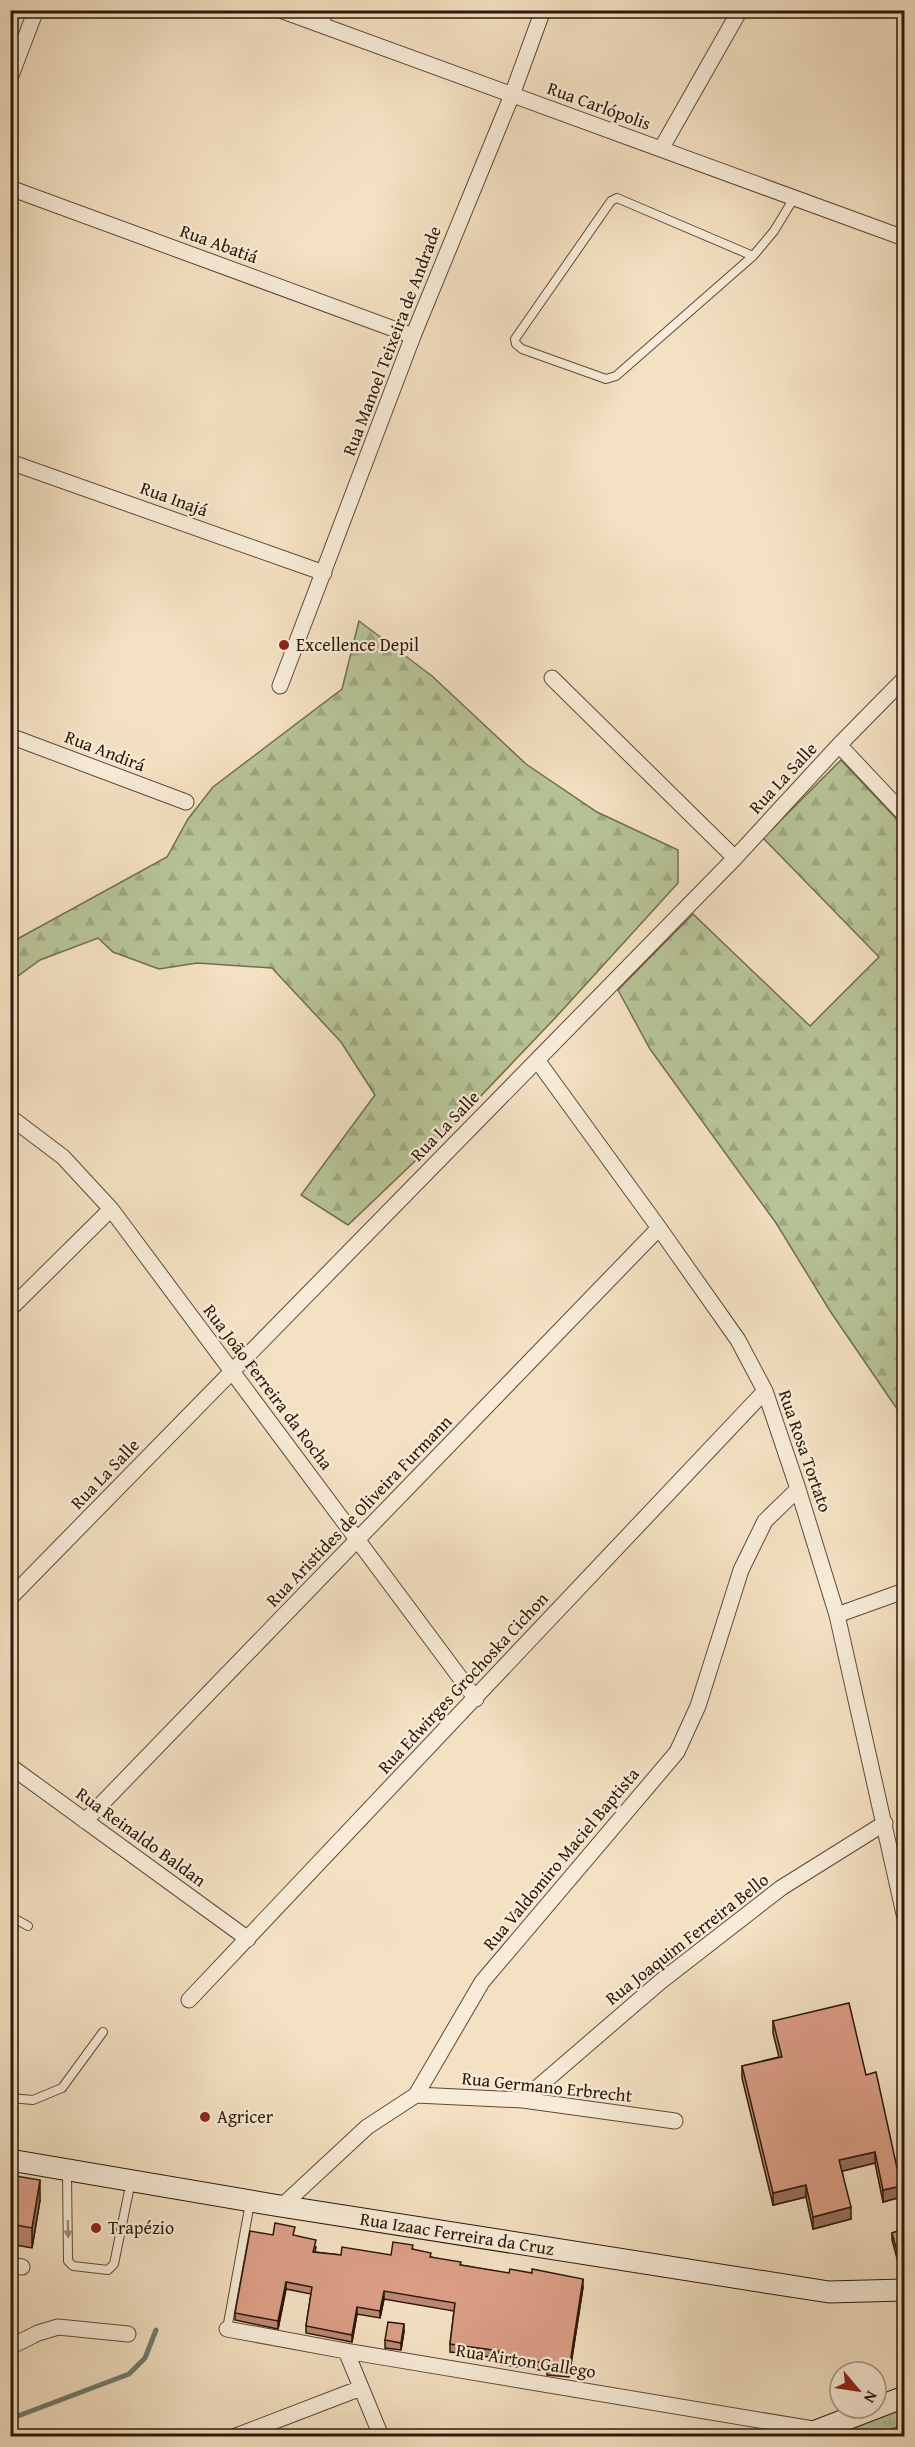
<svg xmlns="http://www.w3.org/2000/svg" width="915" height="2447" font-family="'Gentium Book Plus',serif">
<defs>
<pattern id="grass-tufts" width="24" height="20" patternUnits="userSpaceOnUse" patternTransform="scale(1.5)"><rect width="24" height="20" fill="#b7c497"/><path d="M3 7l-1-3M5 7V3M7 7l1-3M15 17l-1-3M17 17v-4M19 17l1-3" fill="none" stroke="#9ea881"/></pattern>
<pattern id="forest-firs" width="22" height="20" patternUnits="userSpaceOnUse" patternTransform="scale(1.5)"><rect width="22" height="20" fill="#b7c497"/><path d="M5 1l3.5 6h-7zM16 11l3.5 6h-7z" fill="#9ea881"/></pattern>
</defs>
<rect width="100%" height="100%" fill="#f4e1c3"/>
<filter id="stains"><feTurbulence type="fractalNoise" baseFrequency=".00333" numOctaves="4"/><feColorMatrix values="0 0 0 0 .2 0 0 0 0 .09 0 0 0 0 .02 0 0 0 .5 -.17"/></filter>
<radialGradient id="worn" r=".72"><stop offset=".6" stop-color="#630" stop-opacity="0"/><stop offset="1" stop-color="#630" stop-opacity=".3"/></radialGradient>
<path fill="url(#grass-tufts)" stroke="#716e50" stroke-width="1.5" d="M904,2407V2424L873,2436H827Z"/>
<path fill="url(#forest-firs)" stroke="#716e50" stroke-width="1.5" d="M359,621L432,676L526,764L597,812L678,850V883L557,1016L455,1123L348,1225L301,1195L375,1095L341,1042L272,968L197,963L159,969L113,952L98,938L40,960L11,981L10,943L167,857L188,819L213,787L342,689Z
M841,760L904,827V1419L830,1311L776,1223L650,1049L618,990L693,914L810,1026L879,957L763,838Z"/>
<g fill="none" stroke-linecap="round" stroke-linejoin="round">
<path stroke="#6f7b70" stroke-width="5" d="M10,2419L129,2374L145,2358L156,2330"/>
<g stroke="#5d4a38" stroke-width="10">
<path id="lane" d="M324,26L329,10
M753,256L617,198L611,201L515,339L516,344L522,349L606,379L616,376L753,256L774,231L794,198
M10,1916L28,1926
M10,2098L33,2100L62,2088L103,2032
M67,2172L68,2261L73,2266L108,2270L114,2264L131,2181
M227,2329L250,2203"/>
</g>
<g stroke="#5d4a38" stroke-width="17">
<path id="street" d="M280,10L904,238
M10,78L36,10
M661,149L740,10
M10,188L413,336
M10,462L324,573
M552,678L735,858
M280,686L413,336L512,95L543,10
M10,736L186,802
M839,745L904,814
M537,1060L659,1228L738,1340L765,1391L798,1489L837,1615L904,1914
M10,1117L63,1157L111,1209L476,1699
M10,1309L111,1209
M10,1598L735,858L839,745L904,679
M837,1615L904,1591
M10,1766L248,1939
M85,1821L659,1228
M189,2000L765,1391
M416,2095L523,2100L675,2121
M523,2100L660,1982L781,1888L885,1823
M282,2206L367,2127L416,2095L482,1982L677,1752L698,1706L741,1570L765,1521L798,1489
M10,2265L22,2267
M227,2329L346,2351L819,2430
M10,2347L38,2333L58,2327L128,2334
M346,2351L381,2436
M236,2436L361,2388"/>
</g>
<g stroke="#2b1709" stroke-width="23">
<path id="secondary" d="M10,2160L274,2205L829,2292L904,2290
M803,2436L904,2397"/>
</g>
<use href="#lane" stroke="#f8ecd8" stroke-width="8"/>
<use href="#street" stroke="#f8ecd8" stroke-width="15"/>
<use href="#secondary" stroke="#f8ecd8" stroke-width="21"/>
</g>
<path fill="#bd8874" stroke="#2b1709" stroke-width="1.5" d="M773,2021L866,2075L901,2197L883,2202L875,2163L842,2171L851,2219L813,2229L806,2197L773,2205L742,2078V2066L779,2057L773,2033Z
M10,2175L40,2200L32,2248L10,2244Z
M904,2229V2260L898,2262L892,2240V2233Z
M294,2236L316,2247L315,2252L341,2255H391L413,2249L431,2257L461,2265L583,2287L569,2377L547,2375V2371L498,2364V2358L450,2352V2344L454,2311L384,2299L380,2318L357,2314L352,2342L306,2333V2326L311,2294L286,2289L278,2329L235,2320V2313Z
M404,2331L401,2350L385,2348V2340Z"/>
<path fill="#9a6f5e" stroke="#2b1709" stroke-width="1.5" d="M875,2152V2163L839,2172V2160Z
M40,2180V2200L32,2248V2228Z
M806,2185V2197L773,2205V2193Z
M901,2186V2197L883,2202V2190Z
M851,2207V2219L813,2229V2217Z
M904,2253V2260L898,2262V2255Z
M583,2279V2287L569,2377V2370Z
M286,2282V2289L278,2329V2321Z
M384,2291V2299L380,2318V2311Z
M357,2307V2314L352,2342V2335Z
M404,2324V2331L401,2350V2343Z"/>
<path fill="#dc9e87" stroke="#2b1709" stroke-width="1.5" d="M849,2003L866,2075L876,2072L901,2186L883,2190L875,2152L839,2160L851,2207L813,2217L806,2185L773,2193L742,2066L782,2057L773,2021Z
M10,2175L40,2180L32,2228L10,2224Z
M275,2223L295,2227L293,2235L316,2240L313,2252L341,2255L342,2247L391,2255L393,2242L413,2245L412,2249L431,2253L430,2257L461,2262L460,2265L509,2273L510,2269L532,2273V2269L583,2279L569,2370L547,2367L548,2363L498,2357L499,2351L450,2344L455,2303L384,2291L380,2311L357,2307L352,2335L306,2326L312,2287L286,2282L278,2321L235,2313L250,2231L273,2235Z
M904,2229V2253L898,2255L892,2233Z
M388,2322L404,2324L401,2343L385,2340Z"/>
<defs><path id="oneway-solid" d="M-6-.8H1V-3.2L6.5 0L1 3.2V.8H-6Z" transform="scale(1.5)"/></defs>
<use fill="#9c8c7b" href="#oneway-solid" transform="translate(68 2229) rotate(89)"/>
<g fill="#8f2418" stroke="#f8ecd8" stroke-width="2">
<circle cx="284" cy="645" r="6"/>
<circle cx="205" cy="2117" r="6"/>
<circle cx="96" cy="2228" r="6"/>
</g>
<g text-anchor="middle" stroke-width="4.5" stroke-linejoin="round" paint-order="stroke">
<g font-size="18" fill="#2b1709" stroke="#f8ecd8">
<text transform="translate(599 106) rotate(20)" y="6">Rua Carlópolis</text>
<text transform="translate(219 244) rotate(20)" y="6">Rua Abatiá</text>
<text transform="translate(392 341) rotate(-69)" y="6">Rua Manoel Teixeira de Andrade</text>
<text transform="translate(174 499) rotate(20)" y="6">Rua Inajá</text>
<text transform="translate(105 751) rotate(21)" y="6">Rua Andirá</text>
<text transform="translate(783 778) rotate(-47)" y="6">Rua La Salle</text>
<text transform="translate(445 1126) rotate(-46)" y="6">Rua La Salle</text>
<text transform="translate(268 1387) rotate(53)" y="6">Rua João Ferreira da Rocha</text>
<text transform="translate(805 1451) rotate(71)" y="6">Rua Rosa Tortato</text>
<text transform="translate(105 1474) rotate(-46)" y="6">Rua La Salle</text>
<text transform="translate(359 1511) rotate(-46)" y="6">Rua Aristides de Oliveira Furmann</text>
<text transform="translate(463 1683) rotate(-47)" y="6">Rua Edwirges Grochoska Cichon</text>
<text transform="translate(141 1837) rotate(36)" y="6">Rua Reinaldo Baldan</text>
<text transform="translate(561 1859) rotate(-50)" y="6">Rua Valdomiro Maciel Baptista</text>
<text transform="translate(687 1939) rotate(-38)" y="6">Rua Joaquim Ferreira Bello</text>
<text transform="translate(547 2087) rotate(6)" y="6">Rua Germano Erbrecht</text>
<text transform="translate(457 2234) rotate(9)" y="6">Rua Izaac Ferreira da Cruz</text>
<text transform="translate(526 2361) rotate(9)" y="6">Rua Airton Gallego</text>
</g>
<g font-size="18" fill="#2b1709" stroke="#f8ecd8" text-anchor="start">
<text x="296" y="651">Excellence Depil</text>
<text x="217" y="2123">Agricer</text>
<text x="108" y="2234">Trapézio</text>
</g>
</g>
<rect width="915" height="2447" fill="none" stroke="#f4e1c3" stroke-width="36"/>
<rect x="12" y="12" width="891" height="2423" fill="none" stroke="#2b1709" stroke-width="3"/>
<rect x="18" y="18" width="879" height="2411" fill="none" stroke="#2b1709" stroke-width="1.5"/>
<g transform="translate(858 2390) rotate(119)"><circle r="28" fill="#f8ecd8" stroke="#a69785" stroke-width="1.5"/>
<path d="M0-4.5L10 22L0 15L-10 22Z" fill="#8f2418"/>
<text y="-9" font-size="16" font-weight="bold" text-anchor="middle" fill="#2b1709">N</text>
</g>
<rect width="100%" height="100%" filter="url(#stains)"/>
<rect width="100%" height="100%" fill="url(#worn)"/>
</svg>
